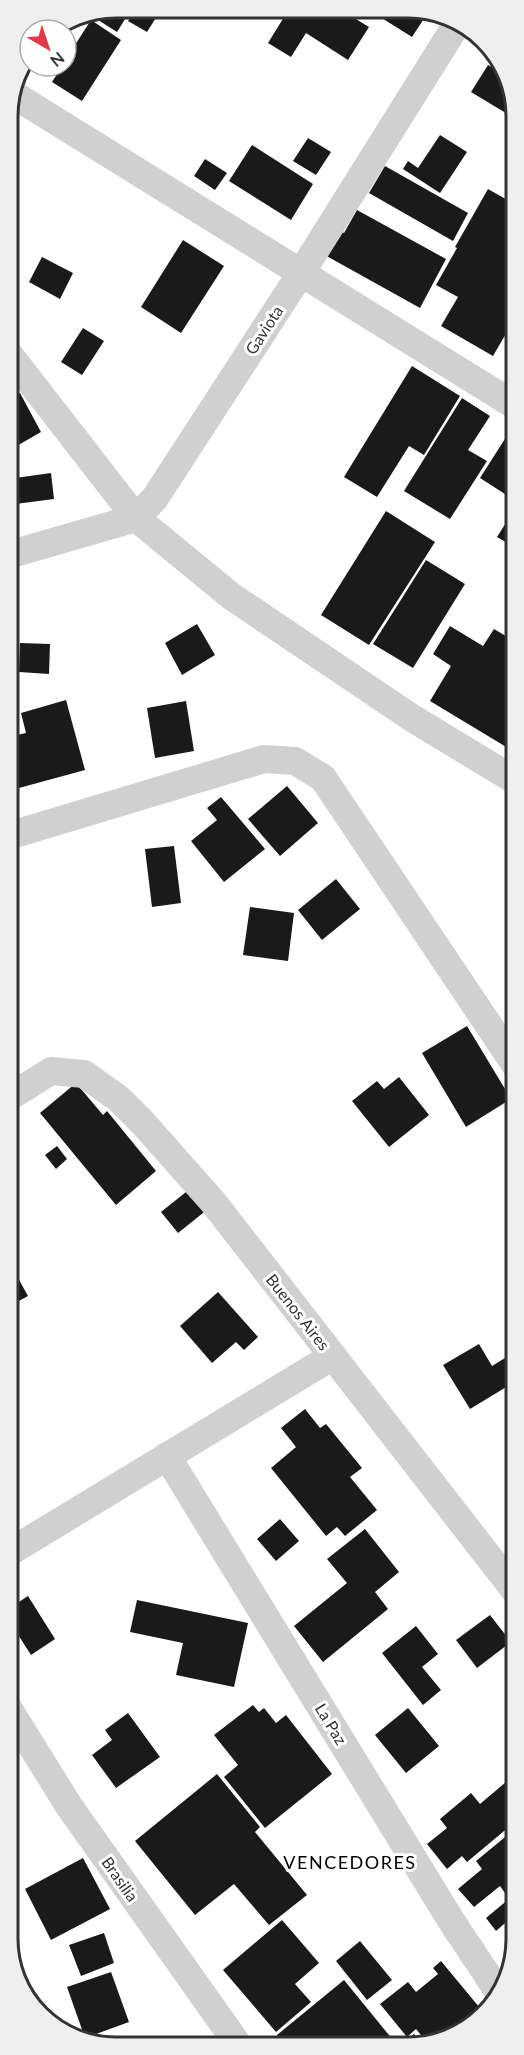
<svg xmlns="http://www.w3.org/2000/svg" width="524" height="2055" font-family="Lato,sans-serif">
<rect width="100%" height="100%" fill="#fff"/>
<path fill="#1a1a1a" d="M116,8H132L117,32L87,13Z
M137,8H162L147,32L128,21Z
M289,9L327,10L332,13L334,10H341L369,27L348,60L306,33L291,57L268,43Z
M369,10L429,11L412,37Z
M91,20L121,40L82,101L52,82L62,66H66V59Z
M488,65L503,74L516,101V119L471,92Z
M440,135L467,152L440,193L403,169L408,161L418,168Z
M308,138L331,152L316,175L293,161Z
M252,145L313,184L291,220L229,181Z
M205,159L227,173L215,190L194,176Z
M385,166L468,213L453,241L369,193Z
M516,179V201L506,195Z
M488,189L516,205V328L511,325L493,356L441,326L458,297L436,285L457,248L455,247Z
M357,210L446,259L420,308L323,254L337,229L344,233Z
M183,240L224,266L181,333L141,307Z
M42,257L73,273L60,299L29,282Z
M83,328L104,341L82,375L61,362Z
M412,366L460,396L424,455L409,446L377,497L344,477Z
M20,393L41,432L8,451V400Z
M462,398L490,416L468,450L487,461L450,519L404,491Z
M510,431L516,434V501L480,478Z
M51,473L54,499L8,505V479Z
M516,507V548L497,537Z
M386,511L435,542L369,645L321,615Z
M426,560L465,584L413,668L373,644Z
M197,624L215,655L182,675L165,643Z
M450,626L483,646L494,629L516,642V753L430,701L451,666L433,654Z
M20,643L50,644L49,674L19,672Z
M66,700L85,770L8,791V737L26,733L21,713Z
M186,701L194,751L155,758L147,708Z
M287,786L318,823L280,856L248,819Z
M221,797L265,849L224,882L191,841L217,820L207,808Z
M174,846L181,903L152,907L145,849Z
M336,879L360,909L322,940L298,910Z
M250,907L294,913L288,961L243,955Z
M467,1026L511,1099L466,1127L422,1053Z
M399,1077L429,1115L389,1147L352,1101L377,1081L384,1089Z
M76,1083L103,1115L107,1111L156,1171L116,1205L40,1113Z
M57,1146L67,1159L56,1169L45,1155Z
M191,1188L208,1209L178,1233L161,1212Z
M8,1260L28,1296L8,1307Z
M218,1292L258,1337L244,1350L236,1342L212,1363L180,1326Z
M479,1344L492,1366L510,1355L516,1365V1381L470,1409L443,1365Z
M305,1409L320,1428L326,1424L362,1468L350,1477L377,1510L345,1536L337,1527L326,1536L271,1468L296,1447L281,1428Z
M280,1519L299,1541L276,1561L257,1539Z
M365,1529L399,1572L375,1592L388,1609L323,1662L294,1626L347,1583L327,1559Z
M28,1596L55,1639L31,1655L8,1619V1609Z
M137,1600L248,1623L234,1687L176,1675L183,1643L130,1632Z
M490,1615L511,1642L477,1668L456,1640Z
M416,1626L438,1654L422,1667L441,1690L423,1705L382,1653Z
M253,1705L259,1712L264,1708L276,1723L286,1715L332,1774L265,1828L224,1777L238,1765L214,1735Z
M408,1708L439,1746L406,1773L375,1735Z
M128,1713L160,1757L116,1788L92,1755L112,1740L105,1730Z
M217,1774L260,1827L255,1832L307,1895L269,1925L234,1884L195,1915L135,1841Z
M506,1782L516,1794V1821L467,1862L462,1856L447,1869L427,1844L447,1828L440,1819L471,1793L480,1804Z
M516,1828V1884L505,1893L500,1886L474,1907L458,1889L482,1869L476,1861Z
M83,1858L110,1909L51,1940L25,1889Z
M516,1893V1924L511,1918L496,1931L486,1918Z
M282,1920L319,1963L295,1984L311,2002L276,2032L223,1970Z
M104,1933L114,1963L81,1976L69,1945Z
M360,1941L392,1980L367,2000L336,1961Z
M441,1961L484,2013L428,2044L416,2029L407,2037L380,2004L408,1982L416,1992L438,1974L433,1968Z
M111,1972L129,2022L85,2038L67,1987Z
M344,1980L393,2040L385,2046H285L277,2035Z
M414,2034L424,2046H399Z"/>
<g fill="none" stroke-linecap="round" stroke-linejoin="round">
<path stroke="#d0d0d0" stroke-width="28" d="M14,95L516,406
M8,353L136,518L231,596L412,718L516,781
M8,555L136,518L155,498L301,273L457,24
M8,836L264,759L295,761L323,778L516,1066
M8,1098L51,1071L84,1074L119,1099L143,1123L213,1202L516,1592
M167,1456L452,1922L498,1991
M8,1553L333,1356
M8,1708L69,1806L239,2046"/>
</g>
<g text-anchor="middle" stroke-width="6" stroke-linejoin="round" paint-order="stroke">
<g font-size="16" fill="#333" stroke="#fff">
<text transform="translate(264 330) rotate(-57)" y="6">Gaviota</text>
<text transform="translate(298 1312) rotate(52)" y="6">Buenos Aires</text>
<text transform="translate(331 1724) rotate(59)" y="6">La Paz</text>
<text transform="translate(120 1879) rotate(55)" y="6">Brasilia</text>
</g>
<g font-size="18" letter-spacing="1.5" fill="#000" stroke="#fff">
<text x="350" y="1869">VENCEDORES</text>
</g>
</g>
<path d="M0 0H524V2055H0ZM116 18H408A98 98 0 0 1 506 116V1939A98 98 0 0 1 408 2037H116A98 98 0 0 1 18 1939V116A98 98 0 0 1 116 18Z" fill="#efefef" fill-rule="evenodd"/>
<path fill="none" stroke="#333" stroke-width="3" d="M116 18H408A98 98 0 0 1 506 116V1939A98 98 0 0 1 408 2037H116A98 98 0 0 1 18 1939V116A98 98 0 0 1 116 18Z"/>
<g transform="translate(48 48) rotate(141)"><circle r="28" fill="#ffffff" stroke="#adadad" stroke-width="1.5"/>
<path d="M0-4.5L10 22L0 15L-10 22Z" fill="#e63946"/>
<text y="-9" font-size="16" font-weight="bold" text-anchor="middle" fill="#333333">N</text>
</g>
</svg>
